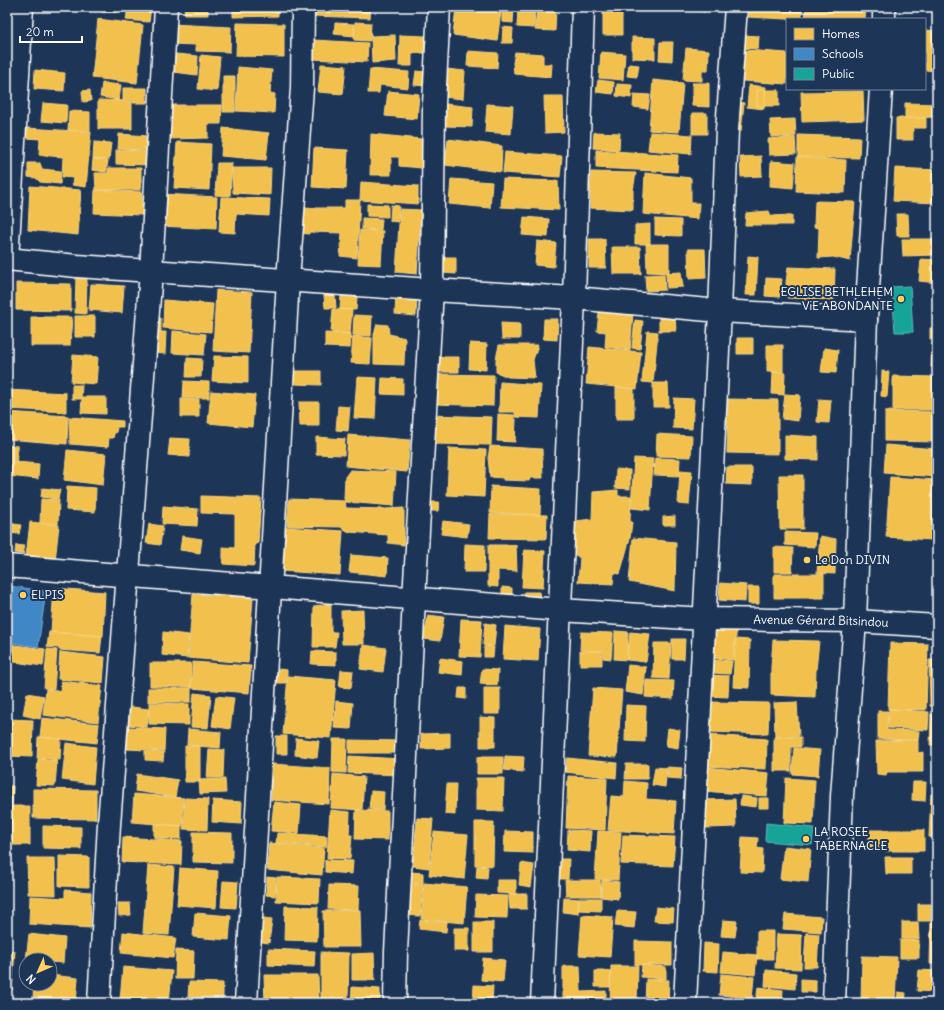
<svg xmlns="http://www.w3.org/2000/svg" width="944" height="1010" font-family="Delius,sans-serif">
<rect width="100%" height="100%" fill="#1d3557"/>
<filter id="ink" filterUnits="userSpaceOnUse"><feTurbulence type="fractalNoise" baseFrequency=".025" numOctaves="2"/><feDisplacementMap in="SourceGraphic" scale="8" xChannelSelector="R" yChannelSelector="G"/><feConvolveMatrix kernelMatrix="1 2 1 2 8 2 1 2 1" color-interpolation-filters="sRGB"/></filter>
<g filter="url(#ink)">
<path fill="#f2c14e" stroke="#f6d483" d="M102,7H119L118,12H102Z
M128,7H151L149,22L126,20Z
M184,7H208V15H185Z
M233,7H278V16L233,17Z
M313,7H371L370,18L312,16Z
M456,7H467L501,11L497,41L453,35Z
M502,7H514L513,23L502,22Z
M518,7H535L534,28L517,27Z
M537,7L556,8L555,31L535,30Z
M625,7H656V10L625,9Z
M687,7H706L705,12L687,9Z
M748,7H802V19H787L747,17Z
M806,7H866L865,19H805Z
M603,11H622V35H603Z
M98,19L143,25L137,83L92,78Z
M355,22L371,23L370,41L354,40Z
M237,23L284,24V57L236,56Z
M335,23L354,24V36L334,34Z
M171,24L231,27L230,52L196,51V45L171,44Z
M503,27L513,28L512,43H502Z
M925,30L937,31V71L925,70Z
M395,35L396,61L372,63L371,36Z
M400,35L425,36L424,53H412V66H399Z
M743,35L759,36L758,49L743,48Z
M632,37L655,38V59L632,58Z
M313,40L368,43L367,62L312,59Z
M660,42H673L672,61L659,60Z
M686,48L709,50L708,71H702V81L683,80Z
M745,50L787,53V84L743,81Z
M468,51L498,53L497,68L467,66Z
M515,52L543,54V64H552L551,77L514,74L513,63Z
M601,52L625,54L623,80L599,78Z
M176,54L198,56L197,75L174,72Z
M201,55L220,57L217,91L198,89Z
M321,64L346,66L343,94L318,92Z
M629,64L639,65L637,77L627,76Z
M238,67L272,70L270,93L275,94L274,113L236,111Z
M370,69L409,72L408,88L380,85L379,93H368Z
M446,69L465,71L463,99L443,97Z
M35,70L65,73L64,91L34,89Z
M416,71L427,72L425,86L414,85Z
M223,76H235V112H223Z
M934,78H937V101H935Z
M598,80L614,82L613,94L596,92Z
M653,80L683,83L679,132L649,130Z
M102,83L121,85L119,100L100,97Z
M692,83H709V107L692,106Z
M617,84L632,85L631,98L616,96Z
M749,85L766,87L764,109L747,107Z
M123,88H147V103H133V100H123Z
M90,90L91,101L83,102L82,91Z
M757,90H779V106H757Z
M388,91L419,94L417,119L385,116Z
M863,91L864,120L802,122L801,92Z
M634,94L650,95L648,109L633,107Z
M544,96H563L564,132L545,133Z
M98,100L132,101V129H98Z
M732,101L744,103L741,132L729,131Z
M43,103L67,105L66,123L41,121Z
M905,103L937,104V117L905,118Z
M446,104L473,107L472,127L445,126Z
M487,104L513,106L511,134L485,132Z
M167,105H222L221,124H208V138L167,139Z
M69,111L90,112V131L68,130Z
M692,113H707V134H692Z
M896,118H926V128H913V140H896Z
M795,119L796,136L771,137L770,120Z
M27,128L91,132L86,187L72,185L73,178L62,177L63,157L39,155L40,139L27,138Z
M223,128L269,133L266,160L221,156Z
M594,132L620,133L619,150L593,148Z
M650,132L692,135L691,154L648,150Z
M119,134L148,136L147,150L118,149Z
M371,134L421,139L422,168L399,166V157H391V175H370Z
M798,135L860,137L859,158L798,157Z
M795,137L796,154L769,155L768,139Z
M448,139L502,146L501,172L445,165Z
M94,142L111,143L109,160L93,159Z
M177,142L211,144L209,190L174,188Z
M314,148L348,150L346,189L312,187Z
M116,150L149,151V165L116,164Z
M596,150L678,155L677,172L596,168Z
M505,152L562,156L560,177L503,173Z
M761,156L762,176L741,177L740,157Z
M797,157L846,160L845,193L796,191Z
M93,159L108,161L106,172L92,170Z
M771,161L795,163L793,188L770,186Z
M28,163H40L42,169L61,171L60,184L40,182L36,178L28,177Z
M217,163H232L230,196L215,195Z
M108,168H141V190H96L95,173H108Z
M232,168H271L270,195L233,193Z
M895,168L937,170V203L893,201Z
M591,172L636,173L633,190V210L590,208Z
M645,173L691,178V203H699L698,219L643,214Z
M451,179L492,182L490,208L449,204Z
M503,179L558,181L559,210L501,207Z
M361,182L418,186V204L360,200Z
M30,186L81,190L78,235L28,230Z
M95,190L142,192V215L94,213Z
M162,194L217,197L216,229L161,226Z
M221,197L270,199L269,216L236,214L235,233L219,232Z
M345,200H360L357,258L340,256L342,233L309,232V234L298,233V216H304L305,208H345Z
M815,201L855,202L850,261L833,257L818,258L819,228L814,227Z
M367,204L388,205V217L367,216Z
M391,205L399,206L398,222L390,221Z
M400,209L421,210L417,274L396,272Z
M769,211L771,216L792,215V225H745L746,213Z
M896,214H908L909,236H897Z
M524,217L549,219L548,237L522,235Z
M362,218L382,219L381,230L362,229Z
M655,219L681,220V236L655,235Z
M650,224V244H635V225Z
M360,230L383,231L381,265L358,264Z
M589,239H605L606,268H589Z
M902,239H937V255L903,256Z
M537,241L556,243L554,267L535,265Z
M646,244H669V273L647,272Z
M612,247H640L641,274H613Z
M688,249H705L706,278L689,279Z
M748,256L758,257L756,295H746Z
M443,257H456V274L443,273Z
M921,259L937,260V283L919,281Z
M788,267L835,269L834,300L787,298L786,282Z
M681,272L683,287L667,288L666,273Z
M664,274L665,290L646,291L645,275Z
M76,276H87L86,314L75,313Z
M766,278L782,279L780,297L765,296Z
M16,283L71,284V311L16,310Z
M91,284L124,286L122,313L89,310Z
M216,290L252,292L249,353L213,351Z
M324,295H335L336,308H325Z
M396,295L417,296L416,316L395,314Z
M341,296L357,297L356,310L340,309Z
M164,300L213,304L211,332L163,328Z
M333,309L352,310L350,334L331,332Z
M599,312L633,314L630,350L605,347L606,332L597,331Z
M354,315L372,316L371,336L353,335Z
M75,316H95V337H75Z
M659,316H675L676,331H659Z
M31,317H72L70,346H31Z
M154,318H161V332L153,331Z
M544,319H558L557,340L543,339Z
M635,320L643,321L640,349L632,348Z
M501,323L520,324V339H502Z
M377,324L388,325L389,334L405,338L404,365L374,364V335Z
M930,328H937V339H930Z
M173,331L206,334L204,355L172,353Z
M647,331L658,332L653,383L642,382Z
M154,332H166L165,354L154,353Z
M325,333L351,334L350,348L325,347Z
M353,336L372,338L370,364L351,363Z
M737,338H753V354H737Z
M470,343L487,344L486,370L469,369Z
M932,344H937V368L931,367Z
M499,345H538L533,360L535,378L508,377L496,372V359Z
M767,345H783V372H767Z
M589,347L641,352L637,389L586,384Z
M824,348L838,350L836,373L821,372Z
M73,355L98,357L96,384L71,382Z
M214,356L248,357V383L212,381Z
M440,357H459V372H440Z
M187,358L202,359L201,377H186Z
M294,371H321V385L294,384Z
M882,371L889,372L887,397L881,396Z
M773,372L785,373L784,395L772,394Z
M435,374L494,375L493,406L434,404Z
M893,376L937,377V410H893Z
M357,377L377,378L375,419L354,418Z
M382,378L403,379V395L381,394Z
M184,381L209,382V398H183Z
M500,382L541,385L539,418L515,417V412H499Z
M653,383H668L669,407H653Z
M72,385H82L81,399H72Z
M616,387L634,389V419H616Z
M7,390L66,393V412L7,409Z
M211,391L255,395L252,427L208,423Z
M785,394L800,395L798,421L782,419Z
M82,397H106V414L81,413Z
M674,398L694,399L692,429L673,428Z
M181,399H199V417H181Z
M728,399L778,400V454L727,453Z
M819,399L831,400L829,423L817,422Z
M299,402H319V426H300Z
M338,406L350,407L348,431L336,430Z
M885,411L937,412V442L885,441Z
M7,412L68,416L67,444L7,439Z
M498,414L514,415V419H516L515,442L497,441Z
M432,415L492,417L491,445L432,444Z
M69,417L123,421V427H117L116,432L114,434L113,438H109L108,447L70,444Z
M657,434L692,436L691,457L656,456Z
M348,435L410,440L407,472L346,466Z
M785,435L818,437V460L785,459Z
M316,437L345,439L344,455L316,454Z
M170,438L190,439L189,457L168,455Z
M7,445L18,446L16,464L7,463Z
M886,445L937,449V477L884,473Z
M490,446L542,449L543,478H530L529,481L503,480V478L490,477L488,458Z
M449,448L486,450L484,497L447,495Z
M67,450L106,454L103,485L64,480Z
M634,458L653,459L650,510L631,508Z
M655,458L680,459L679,476L654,475Z
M16,462L39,464L38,479L7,476V464L16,465Z
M727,467H752V485L726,484Z
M616,469L630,470V489L615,488Z
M350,470L396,472L394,506L346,502L344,499L345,477Z
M680,470L692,471L689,505L678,504Z
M779,475H803V529H780Z
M890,477L936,480L932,540L886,537Z
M67,486L96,488L95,512L66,510Z
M491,486L541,489L540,515L490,513Z
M42,488L60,490L58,499L41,497Z
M618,490V496H631L630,521L632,522L630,538L620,574L614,573L613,584L578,582L580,558L574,554L576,521L592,519L593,492Z
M201,496L261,498L258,543L255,544L254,566L223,564V547L235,548V514L201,513Z
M41,499L59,500L58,524L40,523Z
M289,499L345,501L346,508L385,509L404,508V545L388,543V535L349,532L341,527L287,526Z
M429,502H439L438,511H429Z
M163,506L198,509L197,526L162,524Z
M490,514L547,515L546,539L489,538Z
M675,516V525H663V517Z
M443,521L469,524L467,537L441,534Z
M30,522L59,525L55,561L26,557Z
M7,523L21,525L19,534L7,533Z
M149,524L163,526L160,545L146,543Z
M284,527L343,531L340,575L282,571Z
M785,532L816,533L815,547L785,545Z
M182,536L202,539L200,553L180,550Z
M820,536L836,539L835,574L817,573Z
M633,538L676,542L675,591L629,582Z
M465,544L485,545L484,572H464Z
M16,545L24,546V554L15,553Z
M488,545H516L517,571L498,570V587L488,586Z
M774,547L793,548L792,572H774Z
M524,550L545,551L543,588L522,587Z
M351,555L388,558L387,576L349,572Z
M774,574H824V598H774Z
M720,583L746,585L745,602L719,600Z
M502,587L512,588V594H502Z
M748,587H759V604H748Z
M54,588L105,592L103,636L51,632Z
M524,592H540V603L524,602Z
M193,594L253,598L248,663L188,658Z
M331,604V632H337L335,647H313L314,606Z
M363,610L364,644H342L341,611Z
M428,615L444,617L440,641L424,639Z
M461,619L482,620L480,657L459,656Z
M716,621L737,623L734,660L713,658Z
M485,623L496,625L494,646L483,645Z
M505,626L540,629L538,661L503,659Z
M615,631L628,632L627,660L614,659Z
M49,632L102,636L100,653L59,650V648L47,647Z
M163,632L189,635L187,658L162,655Z
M581,632L613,633L611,659L603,658V651L580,650Z
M630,632L650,634L646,662L627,660Z
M672,639H685L684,659H672Z
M735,639L750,640L749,688L733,687Z
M773,640L819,641L816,670L815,697L771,695V667Z
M654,643H671L669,679L653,678Z
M890,643L928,644L926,710L888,709Z
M7,644L45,649L43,666L7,661Z
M363,645L386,648L383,672L360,669Z
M484,646L494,647L493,657H484Z
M47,649L57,650L54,689L44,688Z
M312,651L336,652V665L311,664Z
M580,651H602V665H580Z
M60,652L105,657L103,683L58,679Z
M440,658L463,661L462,675L438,672Z
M715,660L732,661L730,674L714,673Z
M929,660H937V706H930Z
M193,662L251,666L249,693L191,688Z
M150,663H191V687L150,686Z
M628,665L646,667L643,695L625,692Z
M278,669L287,670V683H277Z
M482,669L498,670L497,685L480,684Z
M341,670L353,671L351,688L339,687Z
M707,675L729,676L728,697L706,696Z
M288,676L336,680L331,738L283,734Z
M646,680L674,681L673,699L645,697Z
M61,681L102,686L98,722L43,715L46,689L60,691Z
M148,688H191V702H148Z
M459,688H466V699L458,698Z
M484,688H500V714H484Z
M593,688L622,690L617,757L588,756Z
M27,693L44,696L40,719L23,715Z
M194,693L211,695L208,728L191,727Z
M216,696L234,698L230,729L212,726Z
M336,701L353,703L351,729L334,728Z
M711,702L769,703L768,734L710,732Z
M797,702L799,736L775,737L774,703Z
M149,703L189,704V725L149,724Z
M626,705L646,706L645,742L625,741Z
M131,707L149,709L147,727L129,725Z
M889,709L929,712L928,730L888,728Z
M878,711H888L887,730L919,731L918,740L878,739Z
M931,714L937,715V745H930Z
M480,717L495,718V747H480Z
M42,718L99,724L97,743L40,737Z
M7,719L33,720L32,757L7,756Z
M128,727L165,729L164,751L127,749Z
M668,728L680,730L678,748L666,746Z
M188,729L221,732L220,748L187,745Z
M450,733V748L421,749V734Z
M709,735L767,739L766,769L707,766Z
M276,736H287V754H276Z
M38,737L61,739L60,760L37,758Z
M774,737H801V747H791V771H774Z
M296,738L319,741L317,758L295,755Z
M333,739H347L346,773L332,772Z
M349,740L400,741V753H349Z
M918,740V753L923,752V772H887L886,775L877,774L876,741Z
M66,743L96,747L93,784L62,780Z
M185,746H200V782H185Z
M794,748L820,750L818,776L792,774Z
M209,749L224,750L223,778H207Z
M145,751L164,752L163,761L145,760Z
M349,756L401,759L400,775L348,773Z
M505,756L524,757L523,772L504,770Z
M477,757H503V774H477Z
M567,758L617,763L616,778L565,772Z
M38,759L57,761L55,786L36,785Z
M272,764L330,768L329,804L271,800Z
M626,764H648V779H625Z
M655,767L667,768L665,787L652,785Z
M668,767L682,768L681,779L667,778Z
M705,767L769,773L767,796L703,791Z
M137,774L178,780L175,797L135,791Z
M333,774L364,777L362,810L331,808Z
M568,776L607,778L605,830L566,828Z
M476,778H504L503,811L476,810Z
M786,778L815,780L813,824L784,823Z
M225,779L226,793L200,794L199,780Z
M625,781L647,783L646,799L676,801L674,834L608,830L611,796L624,797Z
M913,782H926L925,801L912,800Z
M447,784H456L455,815L445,814Z
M7,786H13L12,805H7Z
M33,789L96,790V819L33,818Z
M371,791L384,792L383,810L369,809Z
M134,794L184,798L182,826L132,822Z
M931,794H937V838L929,837Z
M741,796L757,798L756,807L740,805Z
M185,798L208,799L207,830L183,829Z
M759,798H769V808H759Z
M735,799L736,827L706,828L705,800Z
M213,800L242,802L241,824L212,822Z
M274,802L301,805L299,833L271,831Z
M7,806H30V845H7Z
M330,810L350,812L349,835H352L350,859L327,858Z
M356,810L388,811V840L355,839Z
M417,818L433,819L429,868L413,866Z
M475,822H494L493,866L475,865Z
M154,824L181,826V839L154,838Z
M43,826L81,827V849L43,848Z
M568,830L591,831L590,852L567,850Z
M869,830H924V851H869Z
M505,831L533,832V853L504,852Z
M598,831L621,832L618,880L595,879Z
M193,832L232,833V863L193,862Z
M434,832L468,835L464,879L429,875Z
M277,833L327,836L326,847L276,843Z
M623,835L675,837L673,866L621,864Z
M123,837L182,841L181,865L122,862Z
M742,837L758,838L757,848L763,849L762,873L740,872Z
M269,843L324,848L322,875L267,870Z
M784,846L811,849L808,882L780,879Z
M59,856L89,857V887L59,886Z
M885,857H911V874H886Z
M27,858H55L56,895L28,894Z
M559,859H569L568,879H558Z
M325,860L353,861L352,874L325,872Z
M521,863L534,865L531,887L519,885Z
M148,865L174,867L169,935L143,933Z
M477,866L488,867L487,879L476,878Z
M180,868L218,871L216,908L177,905Z
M411,872L423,873V884L410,883Z
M267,877L276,878L275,896L266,895Z
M277,877L320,879L319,903L276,901Z
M497,880H516V894L497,893Z
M565,880H600L601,896H566Z
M602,880L619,882L618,899L601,897Z
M223,881L238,882L236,908L221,907Z
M424,883L467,887L464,923L421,919Z
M408,884L423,885L420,916L405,915Z
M329,885L359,886L358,910L328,909Z
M65,890L91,892L90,928L29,924L30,896L65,898Z
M509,894H527V909H510Z
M476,895L508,896L507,918L475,917Z
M564,898L579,899L578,914L563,912Z
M579,898H601V911L578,910Z
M118,903H130L131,915L119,916Z
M918,904H931V921H918Z
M285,906L318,907L317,941L284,940Z
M656,907L674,909L673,922L654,921Z
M360,910L361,947H324L323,911Z
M617,911L636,912L634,928L615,926Z
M195,913L231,916L229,940L193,937Z
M785,914L822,917L821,932L783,929Z
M582,915L613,917L610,957L579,955Z
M256,917L272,919L269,943L254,941Z
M420,920L447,922L446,932L419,929Z
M723,920L737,921L735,937L721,936Z
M931,921L937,922V964H930Z
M474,922H493V952H474Z
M902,922H918L919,939H902Z
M454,928H469V951H454Z
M757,931H773V959H757Z
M123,932L176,938L173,958L121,953Z
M806,933L819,934L817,967H804Z
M29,934L65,938L63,963L50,962V960H26Z
M777,934L802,935L801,969L775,968Z
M900,940H919V958H900Z
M635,941L672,942V965H635Z
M704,943L719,944L718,972L703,971Z
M268,949L315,951L314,967L268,965Z
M7,950L15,951L12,990H7Z
M176,950L194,951L193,979H175Z
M321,952L349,953L348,1003H321Z
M723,952L757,955L755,975L721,972Z
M374,953L375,980H352V954Z
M862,956L897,957L895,1003H861Z
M483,958L505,960L503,982L481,980Z
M642,965L666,967V979L641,977Z
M563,966H580L581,992L606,991V1003H563Z
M611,966H638L637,1003H610Z
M123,967L172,971L169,1003L120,999Z
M766,970L796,973L795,989L765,986Z
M919,970L937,971V992L917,991Z
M595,971H611L610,987H595Z
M721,974L754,977L752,998L719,995Z
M50,975L78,978L76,1002L33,997L34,984H50Z
M264,975H318L319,1003H265Z
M646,979L669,980L668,1003H645Z
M801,979L816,980V992H801Z
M189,982L223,983V998L188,997Z
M474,985L493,986L492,1003H473Z
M352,987L380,989V1003H351Z
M758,987L783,990L782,1003H756Z
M898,992L906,993L905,1003H907H897Z
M932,994H937V1003H932Z
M7,997L15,998V1003H7Z
M24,999L53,1000L52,1003H24Z
M412,1001L452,1002V1003H412Z"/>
<path fill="#3f88c5" stroke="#79acd6" d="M9,586L46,591L38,647L7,642V603Z"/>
<path fill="#17a398" stroke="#5dbfb7" d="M910,286L913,332H895L892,287Z
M766,823L814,828L812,845L765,841Z"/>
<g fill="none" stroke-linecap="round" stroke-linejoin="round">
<g stroke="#fff" stroke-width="25">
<g id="street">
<path d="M884,19V7"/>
<path d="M7,259L77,266L432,290L574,298L720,311L866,319"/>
<path d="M7,260L22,7"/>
<path id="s1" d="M7,566L560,610L704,619L855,621L937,626"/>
<path d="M99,1003L109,824L151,271L166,7"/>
<path d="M246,1003L288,280L302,88L303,7"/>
<path d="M395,1003L396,952L414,599L432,290L434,104L439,7"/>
<path d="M542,1003L574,298L583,7"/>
<path d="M685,1003L720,311L727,130L736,7"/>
<path d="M834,1003L842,796L855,621L866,319L881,89"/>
</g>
</g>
<use href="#street" stroke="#1d3557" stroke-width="22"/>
</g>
</g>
<g fill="#ffd166" stroke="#1d3557" stroke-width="1.5">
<circle cx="901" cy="299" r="4"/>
<circle cx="807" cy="560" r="4"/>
<circle cx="23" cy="595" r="4"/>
<circle cx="806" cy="839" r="4"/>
</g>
<g text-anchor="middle" stroke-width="4" stroke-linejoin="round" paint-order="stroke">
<g font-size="12" fill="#fff" stroke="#1d3557" text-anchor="start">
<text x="893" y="296" text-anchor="end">EGLISE BETHLEHEM<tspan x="893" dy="14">ViE ABONDANTE</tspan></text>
<text x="815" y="564">Le Don DIVIN</text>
<text x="31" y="599">ELPIS</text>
<text x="814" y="836">LA ROSEE<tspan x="814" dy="14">TABERNACLE</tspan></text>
</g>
<g font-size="12" fill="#fff" stroke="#1d3557">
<text dy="4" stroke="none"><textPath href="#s1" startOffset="816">Avenue Gérard Bitsindou</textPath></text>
</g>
</g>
<rect width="944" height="1010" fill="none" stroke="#1d3557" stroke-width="24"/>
<rect x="12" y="12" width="920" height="986" fill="none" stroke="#fff" stroke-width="1.5" filter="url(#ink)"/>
<rect x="786" y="18" width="140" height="72" fill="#1d3557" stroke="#77869a"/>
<rect x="794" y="28" width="20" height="12" fill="#f2c14e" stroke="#77869a"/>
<text x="822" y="38" font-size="12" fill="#ffffff">Homes</text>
<rect x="794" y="48" width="20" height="12" fill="#3f88c5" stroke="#77869a"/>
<text x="822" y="58" font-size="12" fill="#ffffff">Schools</text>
<rect x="794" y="68" width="20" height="12" fill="#17a398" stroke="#77869a"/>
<text x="822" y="78" font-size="12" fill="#ffffff">Public</text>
<g transform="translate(38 972) rotate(225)"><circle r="19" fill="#1d3557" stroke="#77869a"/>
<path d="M0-3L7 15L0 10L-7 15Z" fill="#ffd166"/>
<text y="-6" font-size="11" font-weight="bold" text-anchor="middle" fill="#ffffff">N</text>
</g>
<path d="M20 36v6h62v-6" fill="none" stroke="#ffffff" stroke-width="2"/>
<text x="26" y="36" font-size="12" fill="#ffffff" stroke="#1d3557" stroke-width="3" paint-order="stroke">20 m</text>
</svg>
